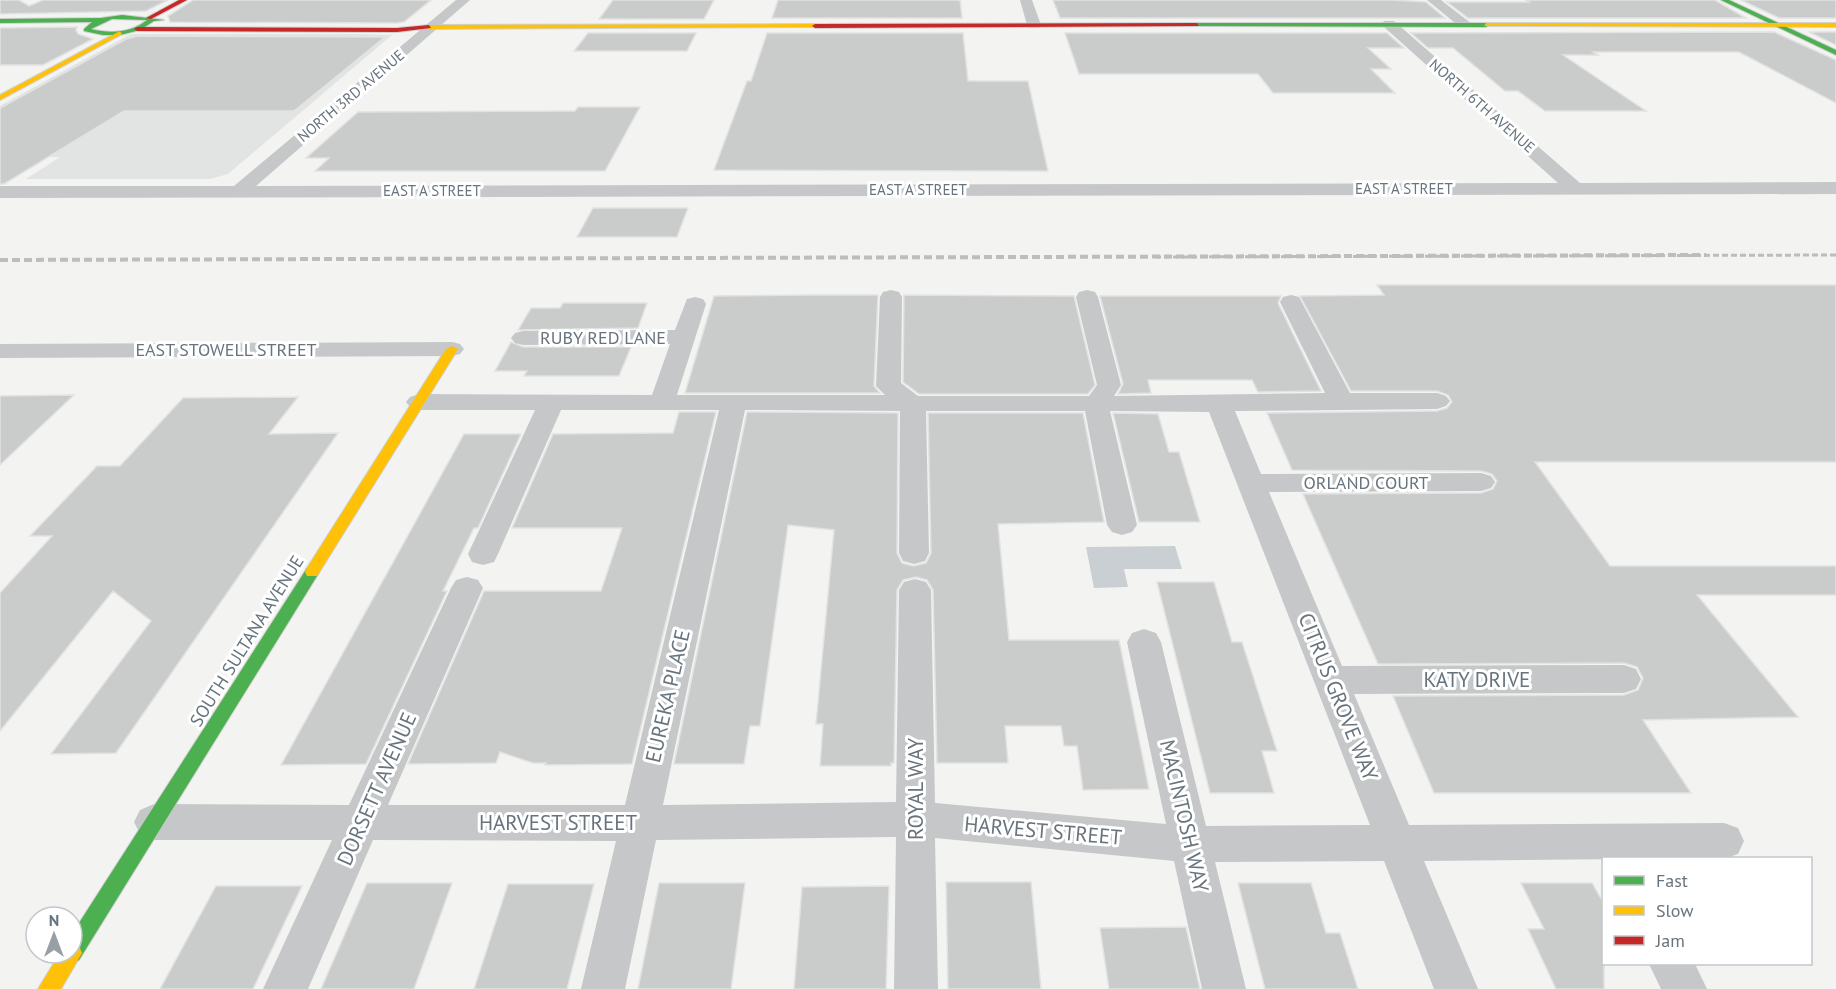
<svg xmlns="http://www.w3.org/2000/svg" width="1836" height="989" font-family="'PT Sans',sans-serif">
<rect width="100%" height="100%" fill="#f3f3f2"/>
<path fill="#e2e3e3" d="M135,34H359L392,35L228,174L210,179H26L60,157H0V106L129,35Z"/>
<path fill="#c9cfd2" d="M1175,546L1182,569H1124L1128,587L1094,588L1086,547Z"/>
<path fill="#cacbcb" stroke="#e2e2e2" stroke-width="1.5" d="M0,0H19L29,6L43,0H168L146,11L0,14Z
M193,0H431L404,22L397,23L170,22L168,16Z
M613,0H714L704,19H599Z
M778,0H960L962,18H772Z
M1053,0H1392L1426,2L1445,18H1060Z
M1526,0H1715L1746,18H1468L1447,2H1529Z
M1741,0H1836V18H1779Z
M77,27L76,30L78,34L93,39L43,65H0V28Z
M1774,32L1836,60V103L1739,52H1593L1598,55H1563L1646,111H1545L1518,91H1505L1453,48H1428L1411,33Z
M1809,32H1836V45Z
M588,33H696L687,51H574Z
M767,33H963L968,81H1028L1048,171L714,170L747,81H751Z
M1065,33H1387L1404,48H1368L1391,69H1371L1395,93H1273L1258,74H1079Z
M138,36L385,37L294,111H124L4,184H0V108L126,39Z
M578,107H640L605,171H315L329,158H306L358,112L575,111Z
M593,208H688L677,237H577Z
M1377,285H1836V462H1535L1610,566H1836V595H1697L1798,717L1643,720L1691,793H1434L1393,696L1624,695L1638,690L1643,678L1637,667L1624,663L1378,664L1303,494L1481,493L1493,489L1497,481L1492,474L1481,471L1292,470L1267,413L1437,411L1447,408L1452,402L1448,395L1437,391H1351L1300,296L1384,295Z
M809,295H878L874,386L880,393H685L714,296Z
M904,295L1074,296L1095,385L1088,394H919L903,382Z
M1100,296H1281L1278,303L1321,391L1258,392L1252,380H1148L1151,393L1118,394L1123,384Z
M563,303H647L638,328L518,330L531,308H560Z
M511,342L523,347H631L619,376H524L527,371H495Z
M74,395L0,465V396Z
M298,397L269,434L338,433L116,753L51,754L151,621L113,591L0,731V593L52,536H30L97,466H120L183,398Z
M679,412H716L632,764L545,765L546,763H533L500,752L496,763L408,764L484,591H601L622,528H512L553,434L673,433Z
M747,412L898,413L897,553L902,563L913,566L926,563L931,553L928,413H1083L1104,522L998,524L1009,640H1119L1149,789L1083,790L1077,746H1064L1061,726H1005L1008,763H937L933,590L927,580L916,577L903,580L897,590L894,763H891V766H820L823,724H816L834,530L788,525L760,726H750L744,764H674Z
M1113,413L1158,414L1169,452H1179L1200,522H1139Z
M464,434H521L478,528H474L443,591H447L366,764L281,765Z
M1157,582H1214L1232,642H1242L1277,751H1262L1274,793H1210Z
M946,882H1031L1041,989H948Z
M367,883H452L414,989H321Z
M659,883H745L731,989H638Z
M1238,883H1311L1326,933H1340L1358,989H1265Z
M1521,883H1592L1604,904V989H1556L1528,929H1544Z
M508,884H594L567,989H474Z
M216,886H302L253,989H160Z
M889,886L886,989H794L802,887Z
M1186,927L1200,989H1109L1100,928Z"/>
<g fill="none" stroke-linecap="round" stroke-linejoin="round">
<g stroke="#d0d1d1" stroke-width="2">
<path id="fast" d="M1721,0H1729L1836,50V55Z
M122,15L164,20L154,21L140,30L120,35H103L84,31V29L92,22L0,23V19L101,18ZM112,19L147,20C131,33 110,34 91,29Z
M1197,23H1486L1489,25L1486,27L1195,26Z
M312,567L317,568L319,572L317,576L79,960L72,963L65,960L62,953H72V934L307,568Z"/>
</g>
<g stroke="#d0d1d1" stroke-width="2">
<path id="slow" d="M1486,23H1836V27L1484,26Z
M815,24L817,27L429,29L426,27L429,25Z
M120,31L122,34L0,100V95Z
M452,346L458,349L317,576H307L305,572L307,568L446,349Z
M72,943L79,946L82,953L61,989H38L60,953H72Z"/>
</g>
<g stroke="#d0d1d1" stroke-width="2">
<path id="jam" d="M179,0H187L151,19L146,18Z
M1197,23L1199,26L815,28L812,26L815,24Z
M429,25L431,28L397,32L137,31L134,29L137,27L397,28Z"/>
</g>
<path fill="#c6c7c8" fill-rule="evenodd" d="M456,0H470L256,186L1558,183L1384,27L1382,24L1384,21H1394L1580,183L1836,182V194L0,198V186H234Z
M1020,0H1032L1041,25L1039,28H1029L1027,25Z
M1427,0H1441L1472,24L1470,27H1460Z
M891,290L899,292L902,297L901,383L918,396H1089L1097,385L1076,297L1079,292L1087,290L1095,292L1098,297L1121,385L1114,396L1325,393L1280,302L1283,297L1291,295L1299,297L1350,393H1437L1446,396L1450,401L1446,406L1437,409L1235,411L1261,474L1481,473L1491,476L1495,482L1491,488L1481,491L1269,492L1342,666L1624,665L1636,669L1641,679L1636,689L1624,693L1354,694L1409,825L1724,823L1738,828L1744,841L1738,854L1726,858L1424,861L1478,989H1434L1384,861L1215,862L1246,989H1202L1174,861L935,838L938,989H894L896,837L656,840L625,989H581L616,841L373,840L308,989H263L332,840H154L140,834L134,822L140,810L154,804L349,805L451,588L456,580L467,577L478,580L483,588L388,805H625L719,410H561L498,554L494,562L483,565L472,562L468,554L535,410H419L410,407L406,402L410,397L419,394L652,395L670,344L523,345L515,343L511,338L515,333L523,331L675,330L687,299L695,297L703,299L706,304L677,395H885L876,386L880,297L883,292ZM745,410L900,411L899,553L903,561L914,564L925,561L929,553L926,411H1085L1107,525L1112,532L1122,535L1132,532L1137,525L1110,411L1209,412L1370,825L1206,826L1161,642L1156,633L1144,629L1132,633L1127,642L1166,824L935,803L931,590L926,582L915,579L904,582L899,590L896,802L663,805Z
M452,342L460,344L464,349L460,354L452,356L0,358V344Z
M1649,964H1695L1707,989H1661Z"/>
<use href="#fast" fill="#4caf50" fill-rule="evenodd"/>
<use href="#slow" fill="#ffc107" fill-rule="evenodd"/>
<use href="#jam" fill="#c62828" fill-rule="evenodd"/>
<path stroke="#bdbdbe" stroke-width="3" stroke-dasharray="6 3" stroke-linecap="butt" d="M1155,257L1836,255"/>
<path stroke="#bdbdbe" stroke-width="4" stroke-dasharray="8 4" stroke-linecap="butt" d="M0,260L1706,255"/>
</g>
<g text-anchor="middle" stroke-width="6" stroke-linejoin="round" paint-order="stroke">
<g font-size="15" fill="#67747e" stroke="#fff">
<text transform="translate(351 96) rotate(-40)" y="5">NORTH 3RD AVENUE</text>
<text transform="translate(1482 106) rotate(41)" y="5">NORTH 6TH AVENUE</text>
<text x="1404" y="194">EAST A STREET</text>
<text x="918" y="195">EAST A STREET</text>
<text x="432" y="196">EAST A STREET</text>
</g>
<g font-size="18" fill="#67747e" stroke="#fff">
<text x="603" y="344">RUBY RED LANE</text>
<text x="226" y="356">EAST STOWELL STREET</text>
<text x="1366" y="489">ORLAND COURT</text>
<text transform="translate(247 641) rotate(-58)" y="6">SOUTH SULTANA AVENUE</text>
</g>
<g font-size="21" fill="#67747e" stroke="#fff">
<text x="1477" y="687">KATY DRIVE</text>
<text transform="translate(668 696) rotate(-77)" y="7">EUREKA PLACE</text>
<text transform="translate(1338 697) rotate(68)" y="7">CITRUS GROVE WAY</text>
<text transform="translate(377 789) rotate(-66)" y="7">DORSETT AVENUE</text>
<text transform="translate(916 789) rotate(-90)" y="7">ROYAL WAY</text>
<text transform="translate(1184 816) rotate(77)" y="7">MACINTOSH WAY</text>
<text x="558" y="830">HARVEST STREET</text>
<text transform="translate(1043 831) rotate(5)" y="7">HARVEST STREET</text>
</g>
</g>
<rect x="1602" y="857" width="210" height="108" fill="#ffffff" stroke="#c2c7cb" stroke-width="1.5"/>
<rect x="1614" y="876" width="30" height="9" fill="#4caf50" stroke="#c2c7cb" stroke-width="1.5"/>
<text x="1656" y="887" font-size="18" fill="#67747e">Fast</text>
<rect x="1614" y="906" width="30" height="9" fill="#ffc107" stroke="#c2c7cb" stroke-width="1.5"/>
<text x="1656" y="917" font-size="18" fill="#67747e">Slow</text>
<rect x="1614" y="936" width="30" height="9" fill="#c62828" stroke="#c2c7cb" stroke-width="1.5"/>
<text x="1656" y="947" font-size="18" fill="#67747e">Jam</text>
<g transform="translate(54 935)"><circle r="28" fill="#ffffff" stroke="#c2c7cb" stroke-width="1.5"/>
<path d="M0-4.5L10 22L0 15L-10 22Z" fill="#98a0a7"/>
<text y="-9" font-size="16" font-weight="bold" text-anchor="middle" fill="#67747e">N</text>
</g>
</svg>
